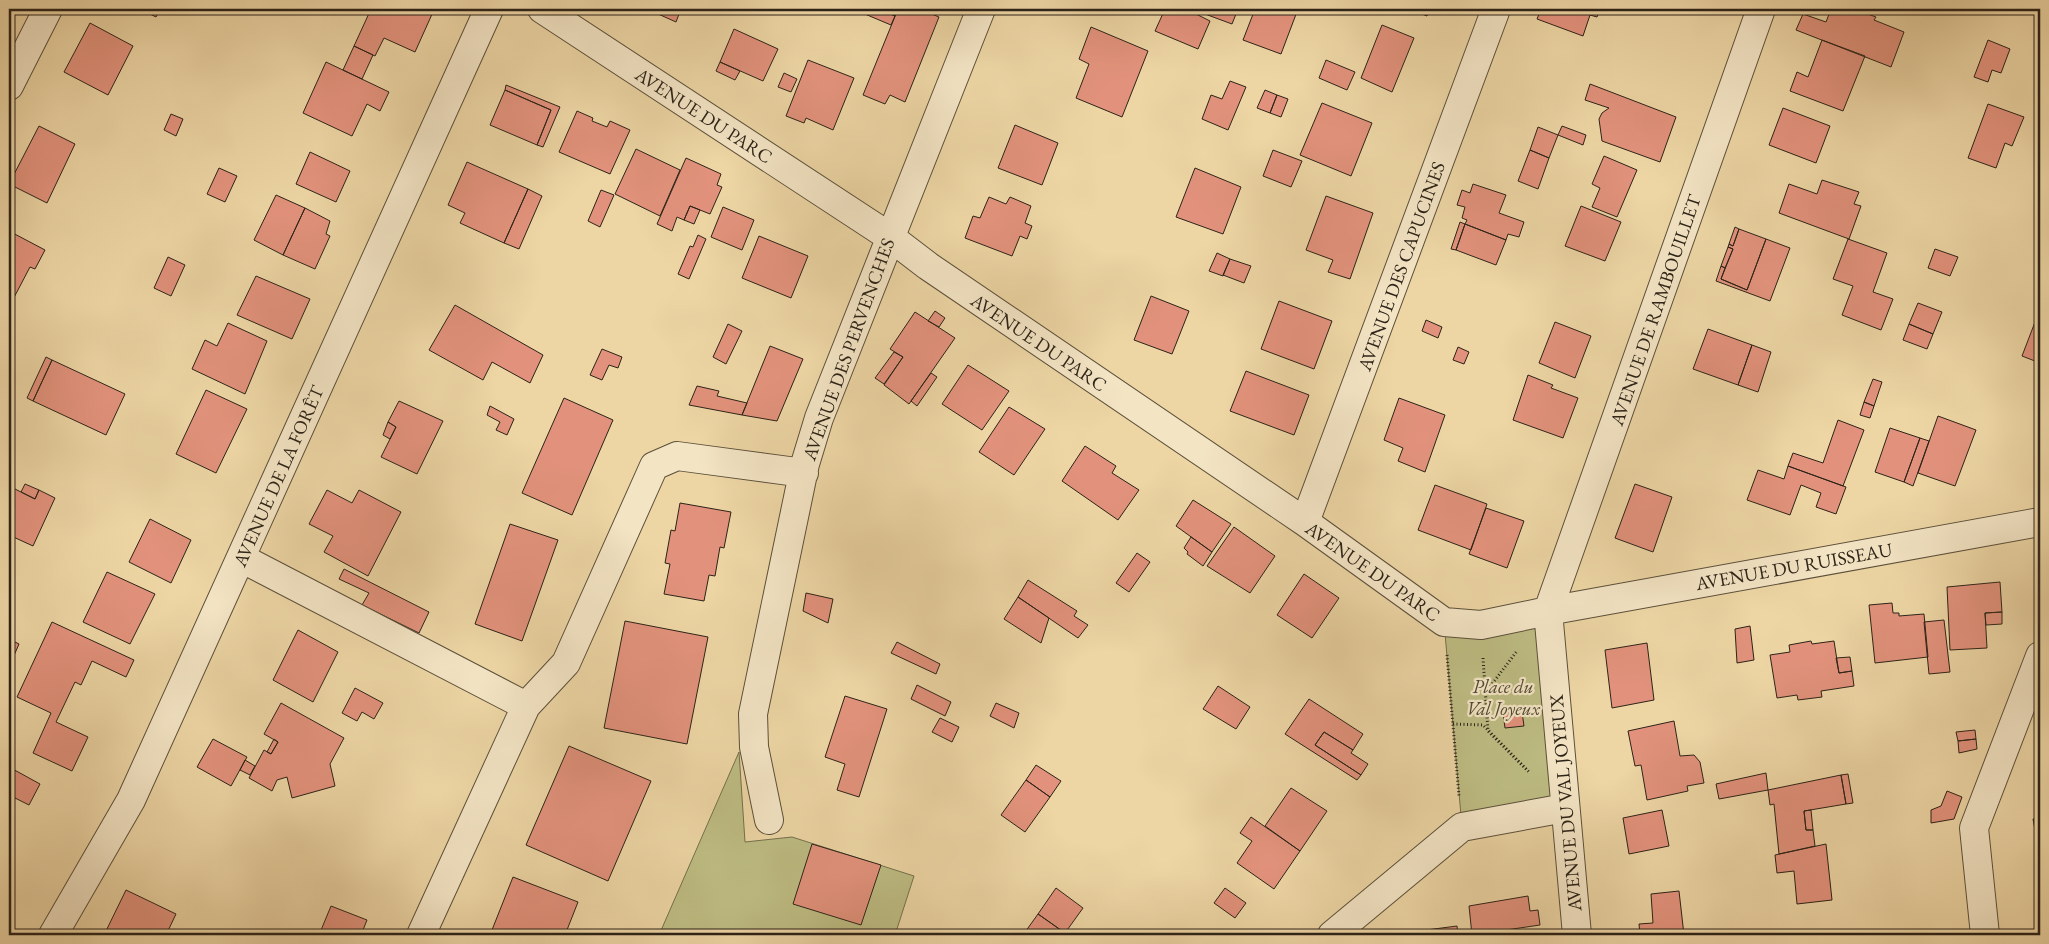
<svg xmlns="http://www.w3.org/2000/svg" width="2049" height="944" font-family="'EB Garamond',serif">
<rect width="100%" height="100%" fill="#edd5a4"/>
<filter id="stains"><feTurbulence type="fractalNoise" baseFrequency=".004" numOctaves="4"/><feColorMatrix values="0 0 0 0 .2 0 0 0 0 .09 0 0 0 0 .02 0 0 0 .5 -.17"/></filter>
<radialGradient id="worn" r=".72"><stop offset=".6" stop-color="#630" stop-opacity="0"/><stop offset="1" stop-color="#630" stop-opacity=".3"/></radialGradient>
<path fill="#bdbc82" stroke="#74704d" d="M1548,611L1565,808L1462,827L1444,622Z
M739,752L745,842L792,837L914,876L895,935H659Z"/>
<path fill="#e2927c" stroke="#2c2318" d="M140,9H160L156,17Z
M371,9H426L433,12L415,52L384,38L375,56L354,46Z
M647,9H681L676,22Z
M853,9H880L895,16L891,25Z
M880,9H898L895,16Z
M898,9H920L939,17L905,102L890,95L885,104L863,95Z
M1165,9H1196L1194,13L1210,21L1198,49L1155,31Z
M1207,9H1238L1232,24L1205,14Z
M1255,9H1298L1281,54L1243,40Z
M1409,9H1430L1427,16Z
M1541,9H1600L1597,17L1590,15L1583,36L1537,19Z
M1831,9H1854L1876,17L1874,20L1904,32L1891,67L1796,30L1803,14L1826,22Z
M90,23L133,46L108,95L64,72Z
M1382,25L1414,38L1392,92L1361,78Z
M1091,27L1148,51L1122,117L1076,98L1089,64L1079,59Z
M734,29L778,49L763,81L720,62Z
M1822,40L1865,56L1843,111L1790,91L1797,72L1808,77Z
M1988,40L2010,49L2001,73L1992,70L1988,82L1974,77Z
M354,46L373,55L362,79L343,70Z
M808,60L854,78L833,130L806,118L804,123L786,116Z
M1326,60L1355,72L1347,90L1319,78Z
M326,62L389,92L380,111L367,104L352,136L303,113Z
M720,62L740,71L735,80L716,71Z
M784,73L797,79L791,92L778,87Z
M1230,81L1246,87L1228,130L1202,119L1211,95L1222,99Z
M1590,84L1676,117L1660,162L1602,141L1599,119L1602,113L1609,108L1585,100Z
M506,85L560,107L543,147L537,145L551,110L505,90Z
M505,90L551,110L537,145L490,125Z
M1265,90L1277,95L1270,113L1257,108Z
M1277,95L1288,99L1281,117L1270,113Z
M1322,103L1372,123L1351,176L1300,155Z
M1988,104L2024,117L2012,146L2005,143L1996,168L1968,158Z
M1783,108L1830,126L1816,163L1769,145Z
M577,111L593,118L592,121L607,127L610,121L630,130L610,174L559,152Z
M171,114L183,119L176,136L164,130Z
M1015,125L1058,143L1042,185L998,168Z
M39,126L75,144L47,203L9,184Z
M1562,126L1586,135L1583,145L1558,135Z
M1538,127L1558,135L1549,158L1530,150Z
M636,149L680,170L660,216L615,194Z
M1273,150L1302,161L1291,187L1263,176Z
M1530,150L1549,158L1538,189L1518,181Z
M310,152L350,171L336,202L296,184Z
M1604,156L1637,170L1617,217L1592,207L1600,188L1592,184Z
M686,158L721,174L717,185L722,187L710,214L690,206L684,220L677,217L672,231L657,224Z
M467,162L528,189L504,243L460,223L465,213L448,205Z
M219,168L237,176L225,202L207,194Z
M1195,168L1241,187L1223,234L1176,217Z
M1822,180L1859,192L1854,204L1861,206L1849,239L1779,213L1789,184L1817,194Z
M1473,184L1506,195L1499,213L1524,222L1519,237L1508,234L1506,240L1465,224L1467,220L1462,218L1465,207L1457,205L1462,190L1470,193Z
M528,189L542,196L519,249L504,243Z
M601,190L614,195L600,227L588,221Z
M276,195L305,208L283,255L254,240Z
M1326,196L1373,213L1350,279L1328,272L1333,260L1306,250Z
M989,197L1006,204L1010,197L1031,206L1025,223L1032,226L1027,239L1020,236L1012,256L965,238L973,216L980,218Z
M690,206L700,210L694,224L684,220Z
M1581,206L1621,222L1605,261L1565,246Z
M723,207L754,220L742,250L711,237Z
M305,208L330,221L326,234L330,236L315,269L283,255Z
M1460,222L1465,224L1456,250L1451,249Z
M1465,224L1506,240L1496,265L1456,250Z
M1735,227L1739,229L1733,246L1729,244Z
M1739,229L1766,239L1747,290L1721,279L1733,249L1728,247L1729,244L1733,246Z
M9,231L45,250L35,269L30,267L9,307Z
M698,235L706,239L689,279L678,274L690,246L693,247Z
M759,236L808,256L791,298L742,278Z
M1766,239L1790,248L1770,301L1716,281L1721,266L1725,268L1721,279L1747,290Z
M1848,239L1887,253L1873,292L1893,299L1881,330L1842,315L1853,286L1833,279Z
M1728,247L1733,249L1725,268L1721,266Z
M1935,249L1958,257L1950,276L1928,268Z
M1217,253L1230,259L1223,276L1209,271Z
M168,257L185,265L171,296L154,288Z
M1230,259L1251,266L1244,283L1223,275Z
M256,276L310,299L292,339L237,315Z
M1151,296L1189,311L1172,354L1134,340Z
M1279,301L1332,321L1314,369L1261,349Z
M1918,303L1942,312L1933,334L1909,324Z
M455,305L543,355L530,383L492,362L483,380L429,350Z
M2040,309V363L2022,356Z
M935,311L945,318L939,327L928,321Z
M915,312L955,338L909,404L884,385L903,357L890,349Z
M1426,320L1442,327L1438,338L1422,331Z
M1555,322L1591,336L1575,378L1539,363Z
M228,323L267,341L245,394L192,369L205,340L217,346Z
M728,324L742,331L726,364L713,357Z
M1909,324L1933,334L1927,349L1903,340Z
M1708,329L1752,345L1738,385L1693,369Z
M1752,345L1771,352L1758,392L1738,385Z
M770,346L803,359L777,421L742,415Z
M1458,347L1469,352L1464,364L1453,360Z
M602,349L622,357L618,368L609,365L602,380L590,375Z
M894,352L903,357L884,384L875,378Z
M46,357L52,360L33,401L27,398Z
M52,360L125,394L106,435L33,401Z
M968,365L1009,391L982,430L942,404Z
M1246,371L1309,395L1294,435L1230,411Z
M931,373L937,377L917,406L911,401Z
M1528,375L1553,385L1551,388L1578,398L1563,438L1513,420Z
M1873,379L1882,382L1874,406L1864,402Z
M697,386L719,391L717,396L747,403L742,415L689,405Z
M206,390L247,409L216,473L176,454Z
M564,398L613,420L572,515L522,493Z
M1399,398L1445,415L1425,472L1398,461L1403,448L1384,440Z
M399,401L443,421L417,474L381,457L396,427L388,422Z
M1864,402L1874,406L1870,418L1860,415Z
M490,406L514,419L507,435L496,430L500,422L487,415Z
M1009,407L1045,429L1014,475L979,452Z
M1938,416L1976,430L1955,486L1918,473Z
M1838,420L1864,430L1843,486L1788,466L1793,453L1823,463Z
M388,422L396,427L390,439L383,435Z
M1890,428L1920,438L1904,482L1875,472Z
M1920,438L1929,441L1913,486L1904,482Z
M1085,446L1116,466L1112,473L1139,490L1118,520L1062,481Z
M1788,466L1846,487L1836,514L1816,507L1821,493L1801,485L1790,515L1747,500L1758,470L1784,479Z
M25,484L39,490L35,499L21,492Z
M1635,484L1672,497L1653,552L1615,538Z
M1435,485L1487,504L1471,550L1418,530Z
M9,486L35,499L39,490L55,498L33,546L9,535Z
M327,490L352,503L359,490L401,512L368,576L324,552L333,536L309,524Z
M1193,500L1231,524L1212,552L1176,526Z
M680,503L731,512L724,548L720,547L715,576L709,575L704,601L664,594L670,564L665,563L671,530L675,531Z
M1486,508L1524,521L1507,568L1469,554Z
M150,519L191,540L171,583L129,562Z
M510,524L558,540L522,641L475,624Z
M1234,527L1275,556L1250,593L1207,566Z
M1191,537L1212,552L1203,566L1187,554L1188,552L1184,548Z
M1137,553L1150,562L1129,592L1116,583Z
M344,569L429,612L419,633L362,605L369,593L339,579Z
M107,572L155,594L130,644L83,622Z
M1304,574L1339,598L1312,638L1277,615Z
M1028,580L1077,611L1074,616L1088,625L1078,638L1018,597Z
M2000,582L2002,612L1985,613L1987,648L1950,650L1947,587Z
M806,593L833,599L828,623L803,611Z
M1018,597L1049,618L1041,643L1004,619Z
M1892,603L1893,613H1899V616L1924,614L1928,657L1875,663L1869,605Z
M2002,612V624L1986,625L1985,613Z
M1944,620L1950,672L1929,674L1924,622Z
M625,621L708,637L687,744L604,728Z
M52,622L134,660L126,677L92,661L81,685L75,682L56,722L88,737L72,771L33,753L51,713L17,697Z
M1750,626L1754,660L1737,663L1735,629Z
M298,630L338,652L313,702L273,680Z
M9,639L19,644L9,667Z
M1811,641L1812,644L1834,641L1839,673L1852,671L1854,686L1821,691L1822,697L1798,700L1797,695L1777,698L1770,655L1790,652L1789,645Z
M897,642L940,664L936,674L891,653Z
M1647,643L1654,700L1612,708L1605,650Z
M1850,657L1852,671L1839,673L1836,658Z
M917,685L951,702L945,716L911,699Z
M1218,686L1250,707L1236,729L1203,709Z
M355,688L383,703L374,719L362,712L357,721L342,713Z
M845,696L887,709L859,797L837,790L845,764L825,757Z
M1309,699L1363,734L1353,750L1324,732L1315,745L1361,775L1357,780L1285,734Z
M281,703L344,738L330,764L335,786L292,798L287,777L277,780L272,791L249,778L264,750L271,754L278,742L264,734Z
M996,703L1019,713L1014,728L990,716Z
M1522,712L1524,726L1505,728L1503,713Z
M940,718L959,727L952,742L932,732Z
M1674,721L1680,756L1694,755L1700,762L1704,783L1687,786L1688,791L1647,800L1641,765L1635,766L1628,731Z
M1975,730L1976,739L1958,741L1956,732Z
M1324,732L1353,750L1351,753L1368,764L1361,775L1315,745Z
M213,739L247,757L231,786L197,767Z
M274,739L278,742L271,754L267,752Z
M1976,739L1977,749L1959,753L1958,741Z
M569,746L651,781L608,881L526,845Z
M245,760L255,766L250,775L240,770Z
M1036,765L1061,781L1050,797L1026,780Z
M9,767L40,784L29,805L15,798L9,809Z
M1766,773L1768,790L1719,799L1716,784Z
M1848,774L1853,803L1846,804L1841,775Z
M1841,775L1846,804L1804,811L1806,830H1813L1815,846L1779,854L1774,804L1770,805L1768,790Z
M1026,780L1050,797L1025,832L1001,815Z
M1291,788L1327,811L1300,851L1265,826Z
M1947,791L1962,797L1954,819L1931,823V810L1941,806Z
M1662,810L1669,846L1629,854L1623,818Z
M1811,810L1813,830H1806L1804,811Z
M1251,817L1300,851L1274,889L1237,863L1252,841L1240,833Z
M2040,818V857L2033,819Z
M812,844L881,865L861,925L793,904Z
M1826,844L1832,900L1797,904L1794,871L1777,873L1775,855Z
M513,877L578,902L565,935H490Z
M1056,888L1083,908L1065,933L1038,914Z
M1225,888L1246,903L1235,918L1214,903Z
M126,890L176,914L166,935H104Z
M1679,891L1684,935H1640L1639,924L1653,923L1651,894Z
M1528,896L1530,911L1538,910L1540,925L1472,935L1469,906Z
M331,906L367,920L361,935H319Z
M1038,914L1065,933L1063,935H1023Z
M1457,926L1458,935H1411V932Z"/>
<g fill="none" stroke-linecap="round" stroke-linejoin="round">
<g stroke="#5c503b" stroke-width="30">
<path id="street" d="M542,9L890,237L928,266L1305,522L1444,622L1481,625L1548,611L2040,522
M9,86L48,9
M1305,522L1496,9
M241,558L526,706
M769,820L754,747L753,714L805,464L819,418L981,9
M53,935L131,800L489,9
M421,935L526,706L566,663L654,466L677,456L804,473
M1332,935L1462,827L1565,808
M1577,935L1548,611L1761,9
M1985,935L1974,828L2040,656"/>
</g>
<path stroke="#2c2318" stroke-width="3" stroke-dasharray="1 2.5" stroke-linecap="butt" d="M1447,655L1459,796
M1483,658L1488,731L1529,772
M1486,692L1517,651
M1453,724L1483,725L1528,771"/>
<use href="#street" stroke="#f3e4c4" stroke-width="28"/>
</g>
<g text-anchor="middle" stroke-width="4.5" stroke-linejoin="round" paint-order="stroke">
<g font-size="19" fill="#2c2318" stroke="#f3e4c4">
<text transform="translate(704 115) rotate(33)" y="7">AVENUE DU PARC</text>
<text transform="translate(1401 266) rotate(-70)" y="7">AVENUE DES CAPUCINES</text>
<text transform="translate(1655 310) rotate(-71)" y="7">AVENUE DE RAMBOUILLET</text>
<text transform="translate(1039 342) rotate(34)" y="7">AVENUE DU PARC</text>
<text transform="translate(848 349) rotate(-70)" y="7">AVENUE DES PERVENCHES</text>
<text transform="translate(278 476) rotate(-66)" y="7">AVENUE DE LA FORÊT</text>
<text transform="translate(1794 566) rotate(-10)" y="7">AVENUE DU RUISSEAU</text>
<text transform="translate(1373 571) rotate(35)" y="7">AVENUE DU PARC</text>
<text transform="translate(1565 803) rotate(-95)" y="7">AVENUE DU VAL JOYEUX</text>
</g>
<g font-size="19" font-style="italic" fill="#504932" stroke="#f3e4c4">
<text x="1503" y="693">Place du<tspan x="1503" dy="22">Val Joyeux</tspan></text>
</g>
</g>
<rect width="2049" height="944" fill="none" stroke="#edd5a4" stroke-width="30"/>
<rect x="10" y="10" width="2029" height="924" fill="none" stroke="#2c2318" stroke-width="2.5"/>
<rect x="15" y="15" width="2019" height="914" fill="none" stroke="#2c2318"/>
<rect width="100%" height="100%" filter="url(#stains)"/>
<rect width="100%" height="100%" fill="url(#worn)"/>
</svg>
